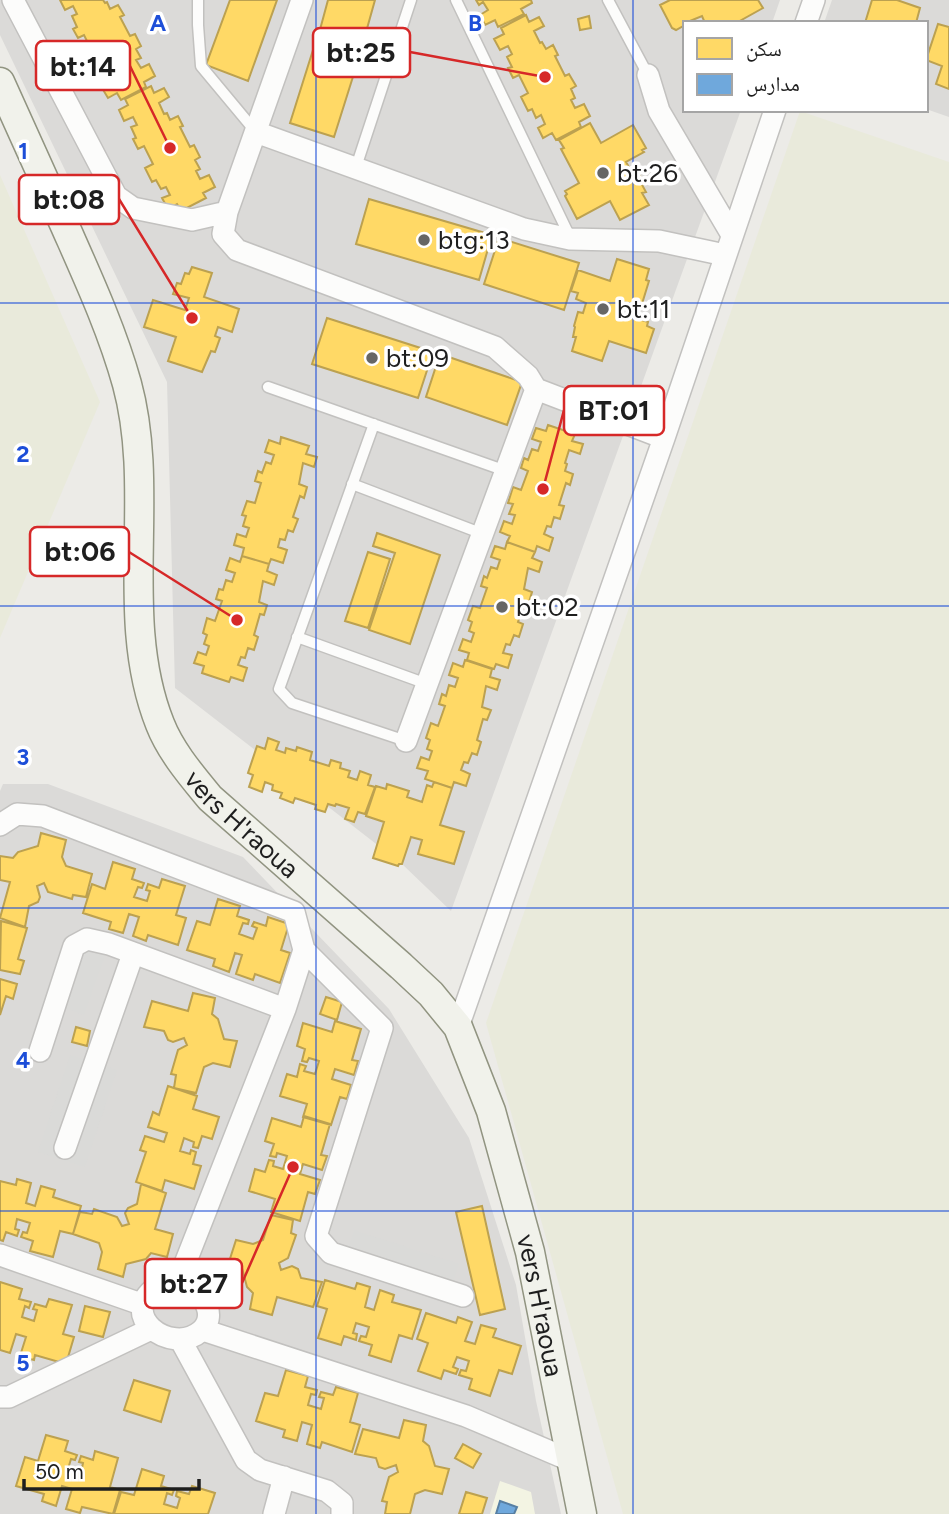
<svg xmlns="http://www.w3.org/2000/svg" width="949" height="1514" font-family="Figtree,'Noto Naskh Arabic',sans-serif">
<rect width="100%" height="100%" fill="#ecebe7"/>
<path fill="#dbdad8" d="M0,0H780L772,23H685V110H741L451,911L402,864L175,688L167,382L0,35Z
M832,0H949V117L926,109V23H824Z
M3,784H48L243,857L389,1009L469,1138L516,1285L536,1401L561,1514H0V791Z"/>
<path fill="#f3f4e3" d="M500,1481L531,1492L535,1514H490Z"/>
<path fill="#dadad8" d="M70,930L109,944L84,1015L45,1001Z
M70,1055L117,1070L85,1167L38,1152Z
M354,1230L459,1264L450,1291L345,1257Z"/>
<path fill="#e9eadb" d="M800,111L949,162V1514H623L486,1023Z
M0,175L100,402L0,638Z"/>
<path fill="#ffd966" stroke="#bca150" stroke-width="2" d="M60,0H103L105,3L107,2L110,9L118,5L124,15L120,17L130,36L135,34L141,46L136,49L141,58L136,60L141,68L149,64L155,76L144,82L146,87L121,100L117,93L108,98L102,88L110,84L106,76L102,78L97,69L93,71L86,57L93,53L84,35L78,38L73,29L77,27L72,16L77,14L73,6L65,10Z
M230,0H277L248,81L206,65Z
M328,0H375L361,50L318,37Z
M476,0H531L532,3L521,9L524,14L498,27L495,20L485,25L480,15L488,10L483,2L479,5Z
M670,0H758L763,8L736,23H705L702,16L685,23V25L676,30L672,28L660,5Z
M872,0H897L920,8L916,23H865Z
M526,15L529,22L539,17L544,26L534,31L540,43L542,42L546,49L553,45L558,55L555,56L565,76L569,74L576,86L571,89L575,98L571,100L575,108L584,104L590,116L579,122L581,127L556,140L552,133L543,138L538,128L545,124L541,115L536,118L532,109L528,111L521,97L528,93L519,75L513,78L508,68L512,67L507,57L512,54L508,46L500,50L494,39L504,34L501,28Z
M589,16L591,28L580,30L578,19Z
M938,24L949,27V89L936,84L942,66L926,60Z
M313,50L357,64L334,137L290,123Z
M151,86L154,93L164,88L169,97L159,103L164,114L167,113L170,120L178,116L183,126L180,127L190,147L194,145L200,157L195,160L200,169L196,171L200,179L209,175L215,187L203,193L206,198L181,211L177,204L168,209L162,198L170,195L166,187L161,189L156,180L152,182L145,168L153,164L144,146L138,149L133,139L136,138L131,127L137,125L133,117L124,121L119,110L128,105L125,99Z
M590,123L601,143L633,125L646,148L642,150L644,152L626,162L633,174L637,171L643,181L641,183L646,192L642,193L649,205L620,220L610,201L577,219L565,196L567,194L565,191L579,183L561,149L564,148L559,140Z
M369,199L492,235L479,280L356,244Z
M499,238L579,263L564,310L484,284Z
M617,259L649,269L646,280L649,281L641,307L624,302L620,313L648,322L647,326L654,329L646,353L609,341L602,361L572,351L576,337H573L575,327L574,326L578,312L583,313L586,303L576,299L578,293L571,291L578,270L610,281Z
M192,267L212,273L204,297L239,309L232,332L218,327L215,336L220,338L215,352L211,351L202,372L168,361L176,337L144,327L153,300L185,310L189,298L173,294L177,283L181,284L185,273L189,274Z
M327,318L433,352L418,398L312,364Z
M440,354L522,382L507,425L426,397Z
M548,425L575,434L572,441L583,444L580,454L569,450L565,463L567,464L565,471L573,474L570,485L566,483L559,505L564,506L560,519L554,517L551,527L547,526L544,534L553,538L549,551L537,546L535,552L507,542L510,536L500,532L504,521L512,524L515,515L509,514L513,504L508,503L513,487L521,490L528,471L521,468L524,458L528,460L532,449L538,451L541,442L532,439L536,428L546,431Z
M281,437L309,446L306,454L317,457L314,467L303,463L299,484L307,487L304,498L300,496L293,517L298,519L293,532L288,530L285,540L280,539L278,547L287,550L283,563L271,559L269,564L242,556L244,548L234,545L237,534L246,537L249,528L243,526L246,516L242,515L247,501L255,503L261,483L255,481L258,471L262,473L266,462L271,464L274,455L265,452L269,440L280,444Z
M377,533L440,555L410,644L369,630L395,553L373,546Z
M507,542L535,552L532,558L542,562L539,572L528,568L524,589L532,592L529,602L525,601L518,622L523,624L519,637L514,635L510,645L506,644L503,653L512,655L508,668L496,664L494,669L467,660L469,653L459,650L463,639L471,642L474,633L469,631L472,622L468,620L473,606L480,608L487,588L481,586L484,576L487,578L491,567L497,569L500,560L491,557L495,546L505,549Z
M368,552L390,559L368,628L345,621Z
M242,556L269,564L267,571L277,575L274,585L263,581L259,602L267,605L264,615L260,614L254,635L258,637L254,650L248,648L245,658L241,657L238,665L247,668L243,681L231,677L229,682L202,673L204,666L194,663L198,652L206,655L209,646L204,644L207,635L203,633L207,618L215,621L222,601L216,599L219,589L223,590L226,580L232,582L235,573L226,570L230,558L240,562Z
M465,660L492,669L490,677L500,680L497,690L486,686L482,707L491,710L487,720L483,719L477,740L481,742L477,755L472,753L468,763L464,762L461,770L470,774L466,786L454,782L452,788L425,779L428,771L417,768L421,757L429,760L432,751L427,749L430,740L426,738L431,723L438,726L445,706L439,704L442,694L446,696L449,685L455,687L458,678L449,675L453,663L463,667Z
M268,738L279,742L276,750L285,753L286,748L296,751L297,747L312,752L310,760L329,766L331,760L341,763L340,768L350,771L348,777L357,780L360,771L371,775L368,785L375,787L365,814L358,812L354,822L345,819L349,808L336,804L335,806L328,804L325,812L315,809L316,805L295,798L293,803L280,798L282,793L272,790L273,785L265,782L262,792L249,787L253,775L248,773L257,746L265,749Z
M434,782L452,788L440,825L464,832L454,864L418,854L422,840L411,837L402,864H399L398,866L373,858L384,822L366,816L376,786L386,789L387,784L409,791L407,797L422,802L427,785L432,787Z
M41,833L66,840L62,857L66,866L92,874L86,897L73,895L72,899L48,892L44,883L37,886L40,897L38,902L29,906L25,927L0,918L10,882L0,880V856L13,858L18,852L38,846Z
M113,862L135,869L132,879L144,883L142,888L138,887L134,897L147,901L150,891L146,890L148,884L159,888L162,879L185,886L176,915L186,918L178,945L148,935L146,941L133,936L139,917L129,914L123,933L109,929L111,922L83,913L92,884L105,889Z
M218,899L240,906L237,916L249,920L248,924L243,923L239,934L253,939L257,928L252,926L254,922L266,926L268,917L289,924L281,950L290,953L280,983L255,974L253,980L236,974L242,955L235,953L229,972L213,966L215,959L187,950L197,921L210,925Z
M1,921L27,928L18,959L24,961L20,974L0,970Z
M0,979L17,984L13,999L6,996L0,1015Z
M193,993L215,998L212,1014L218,1019L224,1039L237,1041L230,1067L213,1063L204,1067L196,1093L174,1088L176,1075L171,1074L178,1050L187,1045L184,1038L173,1042L168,1040L164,1031L144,1027L152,1001L188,1011Z
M326,997L342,1002L337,1020L320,1014Z
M335,1021L361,1029L352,1060L358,1061L354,1075L335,1069L332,1079L351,1085L347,1099L340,1097L331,1125L303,1117L307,1104L280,1096L287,1074L297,1077L300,1064L306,1066L304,1071L315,1074L319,1061L309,1058L307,1062L302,1061L305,1049L297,1046L303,1023L332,1032Z
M76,1027L90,1031L87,1046L72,1042Z
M168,1086L197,1096L193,1109L219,1117L212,1139L202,1136L198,1148L193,1147L194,1142L184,1138L180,1151L190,1154L191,1150L196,1152L193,1164L201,1166L194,1189L165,1180L162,1191L136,1182L146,1152L140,1150L145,1136L164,1142L167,1133L148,1127L153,1112L159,1115Z
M304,1116L330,1124L321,1155L327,1156L322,1170L303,1164L300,1174L320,1180L315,1194L308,1192L300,1221L271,1212L275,1199L249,1191L255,1169L265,1172L269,1160L274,1161L273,1166L283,1169L287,1156L277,1153L276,1157L270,1156L274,1144L265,1141L272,1118L301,1127Z
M17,1179L31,1183L26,1203L35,1206L41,1186L55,1190L53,1197L81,1206L73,1234L60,1231L53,1257L30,1251L33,1241L21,1237L23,1232L27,1233L30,1223L17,1219L15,1229L19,1230L17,1236L6,1232L3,1241L0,1240V1181L16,1185Z
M141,1184L166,1193L155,1229L173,1234L167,1257L151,1253L146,1259L126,1264L123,1277L98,1269L102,1252L99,1243L73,1234L80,1212L92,1214L94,1209L117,1217L122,1226L129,1224L125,1213L128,1208L137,1204Z
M482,1206L505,1309L480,1315L456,1212Z
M271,1215L293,1220L291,1233L296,1235L288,1258L279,1263L281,1270L292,1266L298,1269L301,1278L322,1282L313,1307L277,1297L272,1315L250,1309L253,1293L247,1287L242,1268L228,1265L236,1240L253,1244L263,1240Z
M325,1280L355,1289L357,1283L370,1287L365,1307L374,1310L380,1290L394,1295L392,1302L421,1310L412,1339L399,1335L391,1362L369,1355L372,1345L359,1341L361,1336L366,1337L369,1327L356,1323L353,1333L357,1334L356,1340L344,1336L341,1345L318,1338L327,1309L317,1306Z
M0,1282L22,1289L19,1299L31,1302L29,1308L25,1306L22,1317L34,1321L37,1310L33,1309L35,1304L46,1307L49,1299L72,1305L63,1334L74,1337L66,1364L35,1355L34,1360L20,1356L26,1337L16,1334L10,1353L0,1350Z
M85,1306L110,1312L103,1337L79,1331Z
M426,1313L456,1323L458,1317L472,1322L465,1341L475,1344L481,1325L496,1329L493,1337L521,1346L512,1374L499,1370L490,1396L469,1389L472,1379L459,1375L461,1370L466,1371L469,1361L457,1357L453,1367L458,1369L456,1374L444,1370L441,1379L418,1371L428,1343L417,1339Z
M286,1370L308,1376L305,1387L317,1390L316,1395L311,1394L308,1405L321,1409L324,1398L319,1397L321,1392L333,1395L336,1387L358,1393L350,1422L360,1425L352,1452L322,1442L320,1448L307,1444L312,1425L302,1422L297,1441L283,1437L285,1430L256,1421L265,1393L278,1396Z
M134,1380L170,1391L161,1422L124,1410Z
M404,1420L426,1425L423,1441L429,1446L435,1466L449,1469L442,1494L425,1490L415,1494L410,1514H385L387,1502L382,1501L389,1477L398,1472L396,1465L385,1469L379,1467L376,1458L355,1454L363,1429L399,1438Z
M46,1435L68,1441L65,1451L77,1455L75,1460L71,1459L68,1469L81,1473L83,1463L79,1462L81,1456L93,1460L95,1451L118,1458L110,1487L120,1490L113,1514L82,1507L80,1513L66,1509L72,1489L62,1486L56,1506L42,1501L44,1494L16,1486L25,1457L38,1461Z
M463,1444L481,1454L473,1468L455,1458Z
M142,1469L164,1476L161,1486L174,1490L172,1495L167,1493L164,1504L177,1508L180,1498L176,1496L177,1491L189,1494L192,1486L215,1493L208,1514H114L121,1492L134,1495Z
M466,1492L487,1498L482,1514H459Z"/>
<path fill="#6fa8dc" stroke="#577fa3" stroke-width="2" d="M500,1501L517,1507L514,1514H496Z"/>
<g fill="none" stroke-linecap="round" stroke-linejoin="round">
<g stroke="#c2c1bf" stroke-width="13">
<path id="lane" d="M198,0V25L201,66L256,132
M456,0L570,237
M608,0L648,75
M356,167L411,0
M268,387L506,471
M374,424L279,689L292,703L406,741
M352,484L483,534
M297,637L427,684"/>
</g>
<g stroke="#c2c1bf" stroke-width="24">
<path id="street" d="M13,0L116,196L133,208L192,220L227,212
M302,0L227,212L223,234L237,250L495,347L528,376L536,389L664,438
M806,23L814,0
M648,75L659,111L732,235
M256,132L524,229L570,239L659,241L725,255
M406,741L536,389
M0,825L17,814L43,816L294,912L304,950L285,1009L177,1284
M304,950L382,1028L316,1236L331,1253L463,1296
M458,1027L664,438L775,110
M40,1051L74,946L87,939L109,944L285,1009
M65,1148L133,954
M0,1255L141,1304
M161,1284C170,1284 179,1283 188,1287C205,1294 217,1317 201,1331C171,1357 112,1313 161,1284Z
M203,1330L466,1416L572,1461
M180,1339L246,1460L260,1470L327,1491L342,1503V1514
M0,1397H9L151,1329
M274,1514L284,1477"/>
</g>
<g stroke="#919481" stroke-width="31">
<g id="secondary">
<path id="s1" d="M0,82C22,130 43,178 65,226C88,278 112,330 127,384C157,494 117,616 160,724C171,752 192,776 210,798L401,966L431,994L458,1027L491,1111L530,1252L582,1514"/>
</g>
</g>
<use href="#lane" stroke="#fcfcfb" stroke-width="10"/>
<use href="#street" stroke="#fcfcfb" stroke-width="21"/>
<use href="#secondary" stroke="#f1f2eb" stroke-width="28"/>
</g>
<path fill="none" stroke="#1d4ed8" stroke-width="2" stroke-opacity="0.55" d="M316,0V1514M633,0V1514M0,303H949M0,606H949M0,908H949M0,1211H949"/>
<g fill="#666664" stroke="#fff" stroke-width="2.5">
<circle cx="603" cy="173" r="7"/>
<circle cx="424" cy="240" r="7"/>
<circle cx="603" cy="309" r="7"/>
<circle cx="372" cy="358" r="7"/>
<circle cx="502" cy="607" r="7"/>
</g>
<g text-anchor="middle" stroke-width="7" stroke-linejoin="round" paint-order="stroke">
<g font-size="26" fill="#1e1e1e" stroke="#fff" text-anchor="start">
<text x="617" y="182">bt:26</text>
<text x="438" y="249">btg:13</text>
<text x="617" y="318">bt:11</text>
<text x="386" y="367">bt:09</text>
<text x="516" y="616">bt:02</text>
</g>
<g font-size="26" fill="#1e1e1e" stroke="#fff">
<text dy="9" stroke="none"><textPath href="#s1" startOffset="802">vers H'raoua</textPath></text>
<text dy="9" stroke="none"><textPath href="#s1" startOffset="1390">vers H'raoua</textPath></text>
</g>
</g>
<g font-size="23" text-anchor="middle" font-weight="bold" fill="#1d4ed8" stroke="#fff" stroke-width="7" stroke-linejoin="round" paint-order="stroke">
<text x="158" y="31">A</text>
<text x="475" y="31">B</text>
<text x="23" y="159">1</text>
<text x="23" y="462">2</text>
<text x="23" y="765">3</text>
<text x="23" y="1068">4</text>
<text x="23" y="1371">5</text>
</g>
<path fill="none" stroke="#d62828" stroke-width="2.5" d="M545 77L410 52M170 148L130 66M192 318L119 199M543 489L564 410M237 620L129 552M293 1167L242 1283"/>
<g fill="#d62828" stroke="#fff" stroke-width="2.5">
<circle cx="545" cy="77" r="7"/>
<circle cx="170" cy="148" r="7"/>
<circle cx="192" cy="318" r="7"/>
<circle cx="543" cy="489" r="7"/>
<circle cx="237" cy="620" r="7"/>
<circle cx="293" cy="1167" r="7"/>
</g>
<g fill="#fff" stroke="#d62828" stroke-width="2.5">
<rect x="313" y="28" width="97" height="49" rx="7"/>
<rect x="36" y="41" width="94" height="49" rx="7"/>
<rect x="19" y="175" width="100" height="49" rx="7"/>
<rect x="564" y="386" width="100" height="49" rx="7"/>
<rect x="30" y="527" width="99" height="49" rx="7"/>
<rect x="145" y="1259" width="97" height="49" rx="7"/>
</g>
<g font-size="28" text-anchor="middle" font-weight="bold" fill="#1e1e1e">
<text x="361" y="62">bt:25</text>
<text x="83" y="76">bt:14</text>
<text x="69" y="209">bt:08</text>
<text x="614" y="420">BT:01</text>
<text x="80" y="561">bt:06</text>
<text x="194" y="1293">bt:27</text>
</g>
<rect x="683" y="21" width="245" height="91" fill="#ffffff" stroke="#a5a5a5" stroke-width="2"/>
<rect x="697" y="38" width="35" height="21" fill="#ffd966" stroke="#a5a5a5" stroke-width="2"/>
<text x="746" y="56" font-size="21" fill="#1e1e1e">سكن</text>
<rect x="697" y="74" width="35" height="21" fill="#6fa8dc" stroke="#a5a5a5" stroke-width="2"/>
<text x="746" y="91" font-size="21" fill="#1e1e1e">مدارس</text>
<path d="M24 1479v10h175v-10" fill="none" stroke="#1e1e1e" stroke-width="3.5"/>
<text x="35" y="1479" font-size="21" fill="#1e1e1e" stroke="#ffffff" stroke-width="5" paint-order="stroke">50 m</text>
</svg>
